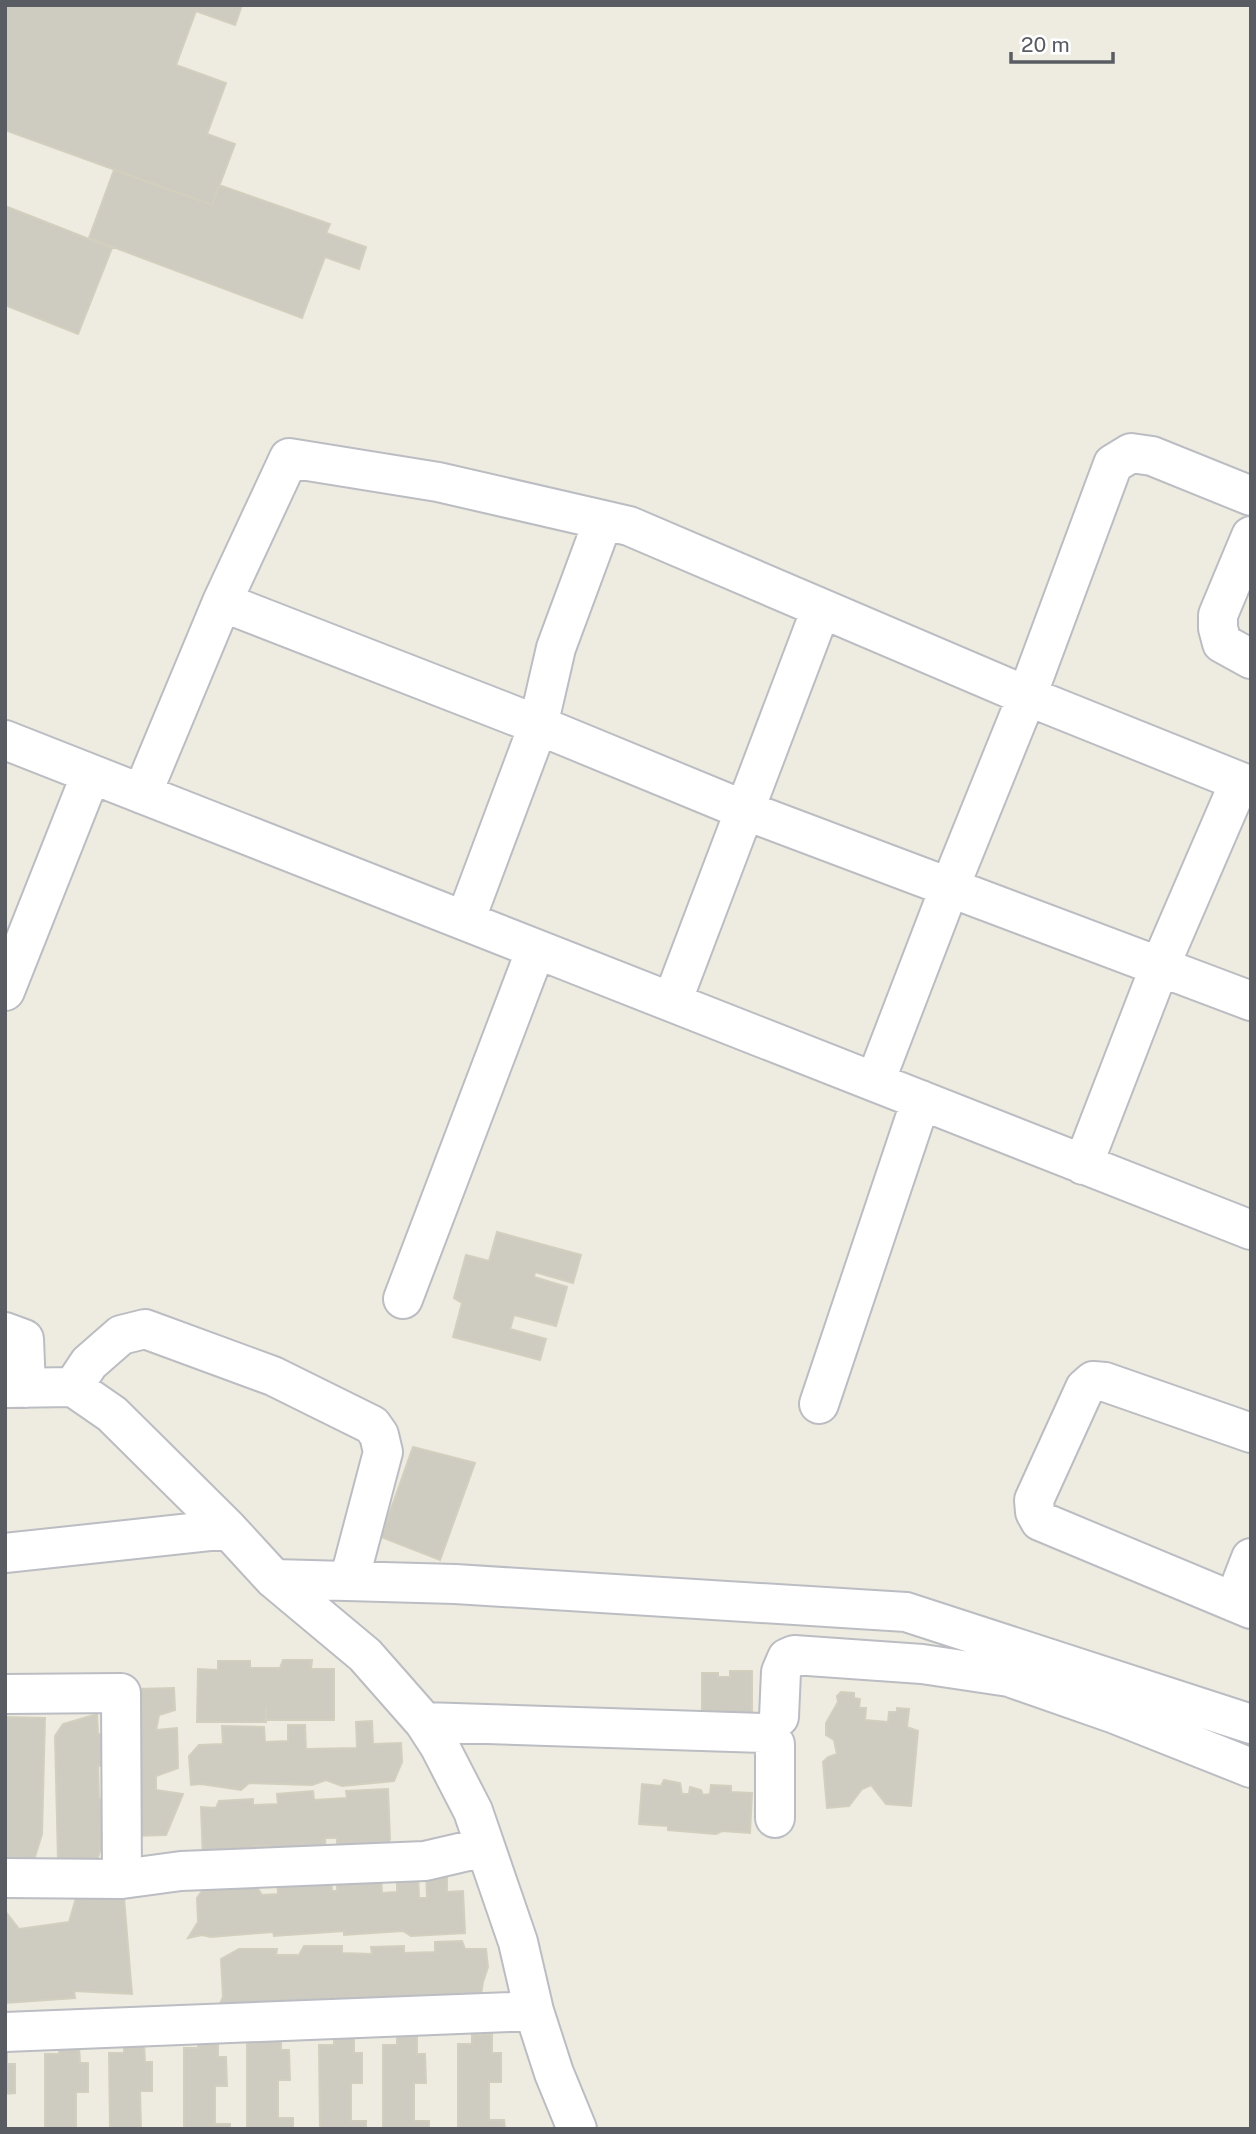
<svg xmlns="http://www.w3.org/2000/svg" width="1256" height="2134" font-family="'Public Sans',sans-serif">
<rect width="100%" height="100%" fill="#eeece0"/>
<path fill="#cecbc1" stroke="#d3cfbe" stroke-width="2" d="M5,5H242L235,25L196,11L176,65L226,83L207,134L235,144L212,205L5,130Z
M114,170L212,205L219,185L330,224L326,233L366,247L359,269L325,257L302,318L89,238Z
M5,206L112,248L78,334L5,305Z
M497,1232L581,1255L573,1283L535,1272L534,1277L567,1287L556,1326L514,1315L510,1329L546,1339L540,1360L453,1337L462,1303L454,1298L466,1255L489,1261Z
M413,1447L475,1463L440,1560L381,1537Z
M283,1660H312L311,1669H334V1720H266V1707V1722H197L198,1669L218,1670V1661H250V1668H280Z
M730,1671H752V1714L702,1724V1673H718V1677H730Z
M174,1688L175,1710L159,1715L156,1730L177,1728L178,1768L156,1776V1790L183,1794L166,1835L130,1836L136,1689Z
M841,1692L854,1693V1698L860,1699L859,1708H866L865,1720L888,1722L889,1712H897V1708L909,1709L907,1727L918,1731L911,1806L886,1804L871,1785L862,1789L849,1806L827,1808L823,1762L828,1757L837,1754L834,1740L826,1735V1723L838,1702L837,1696Z
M97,1714L98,1734H109L110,1766H98L99,1799H108L109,1827L95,1865L58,1861L55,1736L63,1724Z
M5,1717L45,1718L42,1834L34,1860L5,1866Z
M372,1721L373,1744L401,1743L402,1762L394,1781L342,1786L326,1780L312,1785L249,1783L241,1790L201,1784L191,1785L189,1756L199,1745L223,1744L222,1726L264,1727L265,1742L288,1741V1725H305L306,1749L357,1748L356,1722Z
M664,1780L680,1783L682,1794H689L690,1787L701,1790L703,1795L710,1794L711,1785L731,1786V1792L752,1793L750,1833L722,1831L716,1834L668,1830V1826L639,1824L642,1784L661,1786Z
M388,1789L390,1839L385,1858L337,1860V1838H325L326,1855L271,1857L270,1846H254L255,1858L203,1860L201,1807L216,1808L219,1801L253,1799V1805L278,1804L277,1794L313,1791L314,1800L347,1798L346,1791Z
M447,1870V1892L463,1891L465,1933L411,1936L403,1931L344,1935V1931L274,1936L273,1932L211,1937L202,1935L188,1938L198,1922L197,1898L207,1884L253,1881L262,1895L278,1894L277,1879L331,1877L332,1891H337V1876L381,1875L382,1893L397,1892V1874L418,1873L419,1898H427L426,1871Z
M76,1898H124L132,1994L74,1991L75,1998L5,2003V1911L19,1929L69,1922Z
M462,1941L465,1949H486L488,1967L483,1982L480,2001L216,2013L223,1997L221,1959L239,1949H277L276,1955H299L304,1946H342V1953L372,1954L371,1947L404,1946V1953L435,1952V1942Z
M261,2032H281V2050H289L290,2080H278V2118H293V2129H247V2042H261Z
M492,2034V2053H501V2082H489V2120H504L505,2129H458V2044H472V2035Z
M334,2035H354V2053H362V2083H351V2121H366V2129H320L319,2045H334Z
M397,2036H417V2054H425L426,2083H414V2121H429V2129H383V2045H397Z
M198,2039H218V2057H226L227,2086H215V2124H230V2129H184V2048H198Z
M124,2044H144L145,2062H152V2091H140L141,2129H110L109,2053H124Z
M59,2045H79L80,2063H88V2092H76V2129H45V2054H59Z
M5,2046H7V2064H15V2093L5,2094Z"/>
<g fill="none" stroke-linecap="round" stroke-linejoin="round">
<g stroke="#bbbdc3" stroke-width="42">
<path id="minor" d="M1251,536L1218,615V628L1222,643L1251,659
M222,602L289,458L438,482L629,526L1027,696L1251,786
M5,740L1251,1230
M142,794L222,602L528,721L744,810L1251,1001
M465,921L538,726L556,648L603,521
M5,991L91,774
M672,1002L821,609
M875,1082L949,889L1027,696L1113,464L1131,453L1152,456L1251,496
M1083,1165L1160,966L1239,783
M403,1299L536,949
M5,1332L24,1339L26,1388
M73,1387L89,1363L121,1335L145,1329L273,1376L372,1425L379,1435L383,1452L349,1581
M5,1388L73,1387L112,1414L228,1529L274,1579L365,1655L424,1722L439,1745L473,1811L518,1942L534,2011L554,2073L577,2129
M819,1404L921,1100
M1251,1433L1105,1382L1093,1381L1085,1388L1034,1500L1035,1512L1040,1521L1251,1609
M5,1553L228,1529
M274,1579L455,1584L906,1612L1251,1724
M1234,1602L1251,1558
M5,1694L121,1693L122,1879
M779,1717L781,1672L787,1658L794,1655L922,1664L1009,1677L1115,1714L1251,1768
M424,1722L763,1733
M775,1744V1818
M5,1878L122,1879L181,1871L425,1861L485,1847
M5,2032L534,2011"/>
</g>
<use href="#minor" stroke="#fff" stroke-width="38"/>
</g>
<rect width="1256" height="2134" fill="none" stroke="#595c63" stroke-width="14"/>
<path d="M1011 52v10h102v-10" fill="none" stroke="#595c63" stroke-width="3.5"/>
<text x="1021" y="52" font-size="21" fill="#595c63" stroke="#ffffff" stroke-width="5" paint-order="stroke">20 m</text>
</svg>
